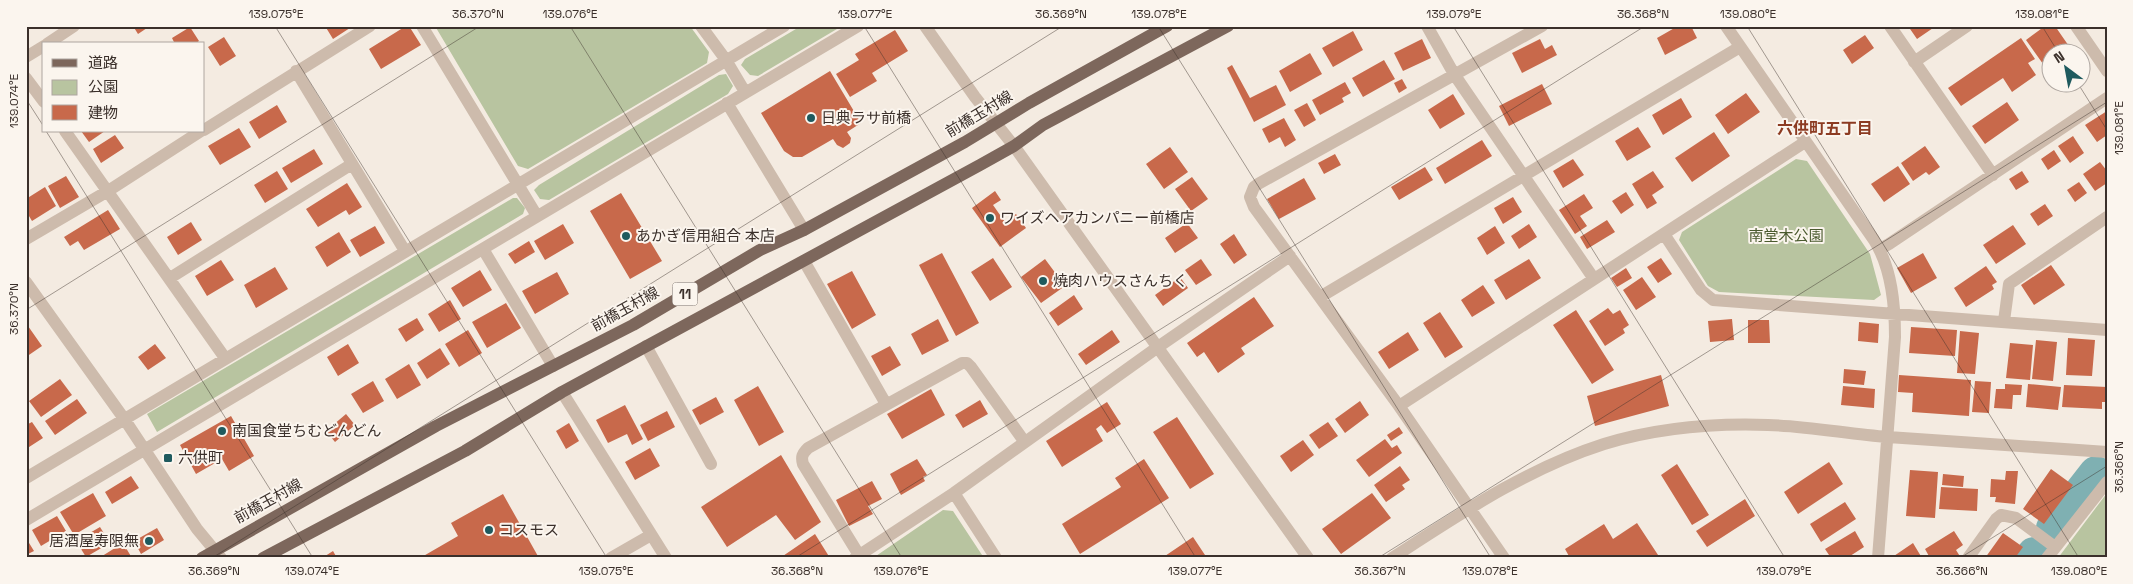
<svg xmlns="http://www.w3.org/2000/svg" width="2133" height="584" font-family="'Space Grotesk','Noto Sans JP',sans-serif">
<rect width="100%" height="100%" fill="#f4ebe1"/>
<path fill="#b8c4a0" d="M435,26H690L709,52L707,63L528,169L518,166Z
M801,26H842L758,76L750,75L741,65L745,59Z
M726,74L733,86L728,94L549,200L540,199L534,190L539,185L719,75Z
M1796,159L1807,161L1870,254L1881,295L1874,300L1719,292L1708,286L1679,240L1682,232Z
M513,198H517L525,208L523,214L157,432L147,414Z
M2107,493V558H2058Z
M943,510L953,511L984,558H873Z"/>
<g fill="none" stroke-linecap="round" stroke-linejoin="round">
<path stroke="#7fb0b2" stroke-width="34" d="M2053,528L2096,473
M2031,558L2034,554"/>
</g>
<path fill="#c8694b" d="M133,26H150L138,34Z
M325,26H353L333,39Z
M406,26H409L421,45L381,69L369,49Z
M1678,26H1691L1697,38L1665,55L1657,38Z
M1908,26H1936L1917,39Z
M2045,26H2055L2073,52H2050V69L2048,71L2026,40Z
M190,27L199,41L195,44H175L172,38Z
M895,30L908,51L872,73L877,81L850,97L836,74L859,60L855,54Z
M1353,31L1363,50L1333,67L1322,48Z
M1865,35L1874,48L1852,64L1843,50Z
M224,37L236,56L220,66L208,47Z
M2021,38L2035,59L2028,63L2036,75L2012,92L2003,78L1961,106L1948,88Z
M1422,39L1431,58L1403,71L1394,53Z
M1540,39L1545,49L1552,45L1557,55L1522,73L1512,53Z
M1310,53L1322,74L1290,92L1279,71Z
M1384,60L1395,79L1363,97L1352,78Z
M1232,65L1250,98L1276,85L1286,105L1254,122L1227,68Z
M830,71L861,123L847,132L851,138L850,143L843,148L837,145L833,139L802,157H793L784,151L761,113Z
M1402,79L1407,88L1399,93L1394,83Z
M1345,82L1351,93L1342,98L1344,102L1320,115L1312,100Z
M2058,82H2075L2064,90Z
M1542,84L1552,104L1509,126L1499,106Z
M1746,93L1760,112L1728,134L1715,115Z
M1453,94L1465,114L1440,129L1428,110Z
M1681,98L1692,117L1663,135L1652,115Z
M2007,102L2019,120L1985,144L1972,126Z
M1307,103L1316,120L1304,127L1294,110Z
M277,105L287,122L259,139L249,122Z
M2107,111V135L2097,142L2085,125Z
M1284,118L1296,140L1285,147L1280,137L1269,143L1262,129Z
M1638,127L1651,147L1627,161L1615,141Z
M239,128L251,147L220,165L208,146Z
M81,131H105L89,142Z
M1714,132L1730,156L1692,182L1675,158Z
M115,135L124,148L101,163L93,149Z
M2073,136L2084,153L2070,163L2058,146Z
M1482,140L1492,156L1445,184L1436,168Z
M1925,146L1940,167L1929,175L1926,172L1913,181L1901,163Z
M1170,147L1188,172L1164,189L1146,164Z
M314,149L323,164L291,183L282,168Z
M2054,150L2061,161L2048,170L2041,159Z
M1335,154L1341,165L1324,174L1318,163Z
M1573,159L1584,175L1563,188L1553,171Z
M2100,162L2107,171V183L2095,191L2083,174Z
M1898,166L1910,184L1884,202L1871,184Z
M1425,167L1433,180L1399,200L1391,187Z
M277,171L288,189L265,203L254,185Z
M1653,171L1664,187L1652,195L1657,203L1647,209L1632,184Z
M2022,171L2029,182L2016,190L2009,179Z
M66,176L79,197L60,208L48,186Z
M1192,177L1208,199L1191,211L1175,189Z
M1304,178L1316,199L1279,219L1267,199Z
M2079,182L2087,193L2075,202L2067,190Z
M347,183L362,207L349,215L346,210L318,227L306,209Z
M45,187L56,206L32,221L26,211V199Z
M995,191L1001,200L993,205L1005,222L1016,214L1026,228L1000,247L972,208Z
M1626,192L1634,205L1621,214L1612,201Z
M621,193L662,261L630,279L590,211Z
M1584,194L1593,208L1580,216L1587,226L1575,234L1559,210Z
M1513,197L1522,212L1503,224L1494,208Z
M2045,204L2053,216L2038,226L2030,214Z
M108,210L120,229L84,250L78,241L70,246L64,237Z
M1607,220L1615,232L1587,249L1580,237Z
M191,222L202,240L178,255L167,237Z
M1187,223L1198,238L1175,253L1165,238Z
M563,224L574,243L545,260L534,241Z
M1529,224L1537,237L1519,249L1511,236Z
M2013,225L2026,244L1996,264L1983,245Z
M375,226L385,243L360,257L350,240Z
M1495,226L1505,243L1487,255L1477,238Z
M339,232L351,252L327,267L315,247Z
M1234,234L1247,255L1234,264L1220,244Z
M529,241L535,252L515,264L508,254Z
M942,253L979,323L956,336L919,265Z
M1923,253L1937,278L1911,293L1897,268Z
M993,258L1012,287L990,301L971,272Z
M1661,258L1672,274L1658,283L1647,267Z
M1045,259L1065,286L1041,303L1021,277Z
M1201,259L1212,275L1196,285L1185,270Z
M1529,259L1541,278L1506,300L1494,280Z
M221,260L234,280L207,296L195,276Z
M2051,265L2065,285L2034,305L2021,285Z
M1986,266L1997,282L1992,285L1994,289L1966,307L1954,288Z
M275,267L288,289L256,308L244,285Z
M1626,268L1632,278L1617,287L1611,278Z
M480,270L492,290L463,307L451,288Z
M852,271L876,315L852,329L827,284Z
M557,272L569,294L535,314L522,291Z
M1180,277L1188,288L1163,306L1155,295Z
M1642,277L1656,297L1636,310L1623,290Z
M1483,285L1495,303L1472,317L1461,300Z
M1074,295L1083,309L1058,326L1049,313Z
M1254,297L1274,326L1241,348L1245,354L1218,373L1204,352L1197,357L1187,343Z
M450,300L461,319L439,332L428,314Z
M506,303L521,328L487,348L472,322Z
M1608,308L1613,314L1620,310L1629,325L1623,329L1625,333L1605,346L1589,321Z
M1576,310L1614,370L1592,384L1553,325Z
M1440,312L1463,347L1445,358L1423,323Z
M417,318L424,330L406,342L398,329Z
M938,319L949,341L922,355L911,334Z
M1732,319L1734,340L1710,342L1708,321Z
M1748,320H1769L1770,343H1748Z
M1859,322L1879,324L1878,343L1858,341Z
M28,326L42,346L26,357V327Z
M1911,327L1957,330L1955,356L1909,353Z
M468,330L482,353L459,367L445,344Z
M1112,330L1120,342L1086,365L1078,354Z
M1960,331L1979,333L1975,374L1957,373Z
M1408,332L1419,350L1389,369L1378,352Z
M2068,338L2095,340L2092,376L2066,375Z
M2036,340L2057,342L2053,381L2032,379Z
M2010,343L2033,345L2030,380L2006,378Z
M155,344L166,358L148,370L138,357Z
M348,344L359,363L338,376L327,357Z
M890,346L901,365L882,376L871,356Z
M440,348L450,364L427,379L417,363Z
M409,364L421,385L397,399L385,379Z
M1844,369L1866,371L1864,385L1843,383Z
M1661,375L1669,406L1595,426L1587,396Z
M1899,375L1971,380L1969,416L1912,412L1913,393L1898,392Z
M60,379L72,395L41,417L29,401Z
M373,381L384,401L363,413L351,394Z
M1975,381L1991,382L1989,413L1972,412Z
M2005,384L2022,385L2021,395H2013L2012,409L1994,408L1996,389H2005Z
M2028,384L2061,387L2058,410L2026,407Z
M2064,385L2107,387V402H2102V409L2062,407Z
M758,386L784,432L759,446L734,400Z
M1843,386L1875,389L1874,408L1841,405Z
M931,389L945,415L902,439L887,414Z
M716,397L724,412L700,425L692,410Z
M77,399L87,413L55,435L45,421Z
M980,400L988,414L963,428L955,415Z
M1360,401L1369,415L1345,433L1335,419Z
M1107,402L1121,424L1107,433L1101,425L1096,429L1103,441L1062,467L1046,441Z
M625,405L643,439L632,445L627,434L608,443L596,420Z
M667,411L675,427L648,441L640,425Z
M346,414L355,425L335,442L326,431Z
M231,416L254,456L229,471L222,459L196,474L180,445Z
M1177,417L1214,474L1190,489L1153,432Z
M32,422L43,438L26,449V425Z
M1328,422L1338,436L1319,449L1309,435Z
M569,423L579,441L566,449L556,431Z
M1399,427L1403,433L1391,441L1387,435Z
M1385,439L1392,448L1397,445L1402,453L1369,477L1356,460Z
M1303,440L1314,455L1291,472L1280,456Z
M650,448L660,466L635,480L625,462Z
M781,455L821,522L795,540L776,515L727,547L701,507Z
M917,459L927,475L923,477L925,481L901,495L890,474Z
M1144,459L1169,498L1080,554L1062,524L1121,487L1115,478Z
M1829,462L1843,484L1798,514L1784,492Z
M1677,464L1709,515L1692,525L1661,475Z
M1400,466L1410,480L1402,485L1405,489L1386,502L1374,485Z
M2051,469L2073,485L2044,524L2023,509Z
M1910,470L1938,472L1935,518L1906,516Z
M2006,471H2018L2015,504L1995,502L1996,497H1990L1991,479L2005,480Z
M1943,474L1964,476L1963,487L1942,485Z
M131,476L139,488L112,504L105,492Z
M872,481L882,499L868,506L873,514L849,526L836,500Z
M1941,487L1978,489L1977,511L1939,509Z
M93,493L106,516L74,535L60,512Z
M1372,493L1391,518L1341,554L1322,529Z
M503,494L539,558H420L458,536L451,523Z
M1745,499L1755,516L1707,547L1696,531Z
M1845,502L1856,519L1821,542L1810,524Z
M57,516L66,531L41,546L32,530Z
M1637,523L1660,558H1570L1565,549L1604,524L1613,539Z
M100,527L110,543L86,557L76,541Z
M157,528L164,540L141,554L134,541Z
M1855,531L1864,547L1847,558H1831L1825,549Z
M1954,531L1963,545L1956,550L1961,558H1930L1925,549Z
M2003,533L2023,547L2015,558H1985Z
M815,534L830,558H780Z
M1193,537L1207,558H1162Z
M26,538L34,551L26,555Z
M123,543L132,558H99Z
M1913,543L1922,558H1891Z
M333,551L337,558H322Z"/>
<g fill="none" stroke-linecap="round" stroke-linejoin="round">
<path stroke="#cdbbac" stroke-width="12" d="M422,26L537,216
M701,26L726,60L745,92
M925,26L975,97L1014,146L1308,558
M1427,26L1454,74L1594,279
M1726,26L1874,240C1892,268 1895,305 1895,337L1878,558
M1890,26L1993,175
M2076,26L2107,71
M47,44L74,26
M26,57L44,46
M1914,62L1967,26
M296,71L405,251
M26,78L44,102
M727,103L804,230
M204,130L370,26
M65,131L225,358
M1664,234L1701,290L1713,300L2107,330
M26,239L108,191L201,131
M483,249L553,366
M1880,249L1889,244L2107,98
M804,261L886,404
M170,278L352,164
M26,282L125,420L197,529L221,558
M1320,297L1740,47
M2004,321L2009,284L2107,217
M646,346L711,464
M562,392L666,558
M1399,406L1805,142
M26,478L784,26
M954,493L996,558
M26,520L858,26
M859,555L803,464C801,457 802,454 808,448L962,363H967L971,367L1024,441
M611,558L651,535
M855,558L954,493L1158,347L1290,256
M1392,558C1460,514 1526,469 1604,444C1657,428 1713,423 1768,425C1808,426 1848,434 1888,437C1961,442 2034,447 2107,452
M1504,558L1399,406L1254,207L1250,197L1254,187L1258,184L1542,26
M1968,558L1996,519L2001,515L2016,518L2055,547
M2047,558L2107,482"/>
<path stroke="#7d675c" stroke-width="12" d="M202,558L436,426L633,325L760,250L804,230L965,142L1029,103L1167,26
M263,558L465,451L562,392L980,165L1014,146L1043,125L1228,26"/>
</g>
<path fill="none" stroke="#3b302b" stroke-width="1" stroke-opacity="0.45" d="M275,26L607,558M570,26L902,558M864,26L1196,558M1158,26L1491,558M1453,26L1785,558M1747,26L2079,558M2042,26L2058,52M2077,82L2107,130M26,99L44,127M46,131L313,558M26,310L480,26M212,558L1063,26M795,558L1645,26M1378,558L2107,102M1960,558L2107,466"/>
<g fill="#1f5a5e" stroke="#fbf5ee" stroke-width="2">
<circle cx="811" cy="118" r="5"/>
<circle cx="990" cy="218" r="5"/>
<circle cx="626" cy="236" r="5"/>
<circle cx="1043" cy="281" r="5"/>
<circle cx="222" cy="431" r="5"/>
<rect x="163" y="453" width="10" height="10" rx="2.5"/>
<circle cx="489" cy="530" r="5"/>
<circle cx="149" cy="541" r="5"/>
</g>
<g text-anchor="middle" stroke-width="4" stroke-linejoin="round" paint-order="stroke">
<rect fill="#fbf5ee" stroke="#756b66" stroke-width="1" x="672.5" y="282.5" width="25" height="23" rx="4"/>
<g font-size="14" font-weight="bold" fill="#3b302b">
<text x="685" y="299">11</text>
</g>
<g font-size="15" fill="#3b302b" stroke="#fbf5ee">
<text transform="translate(979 114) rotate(-31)" y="5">前橋玉村線</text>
<text transform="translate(625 309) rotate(-29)" y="5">前橋玉村線</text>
<text transform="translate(268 501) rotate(-29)" y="5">前橋玉村線</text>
</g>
<g font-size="15" fill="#3b302b" stroke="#fbf5ee" text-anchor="start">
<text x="821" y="123">日典ラサ前橋</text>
<text x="1000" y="223">ワイズヘアカンパニー前橋店</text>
<text x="636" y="241">あかぎ信用組合 本店</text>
<text x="1053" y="286">焼肉ハウスさんちく</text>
<text x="232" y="436">南国食堂ちむどんどん</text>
<text x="178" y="463">六供町</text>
<text x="499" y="535">コスモス</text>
<text x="139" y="546" text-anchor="end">居酒屋寿限無</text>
</g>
<g font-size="15" fill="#4a5a2e" stroke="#fbf5ee">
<text x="1786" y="241">南堂木公園</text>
</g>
<g font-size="16" font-weight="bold" fill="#8c3b22" stroke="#fbf5ee">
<text x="1825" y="134">六供町五丁目</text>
</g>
</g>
<rect width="2133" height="584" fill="none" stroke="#fbf5ee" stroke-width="55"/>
<rect x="42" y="42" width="162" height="90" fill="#fbf5ee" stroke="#aea6a0"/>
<rect x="52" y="59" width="25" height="8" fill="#7d675c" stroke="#aea6a0"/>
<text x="88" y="68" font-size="15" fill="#3b302b">道路</text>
<rect x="52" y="80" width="25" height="15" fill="#b8c4a0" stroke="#aea6a0"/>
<text x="88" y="92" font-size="15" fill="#3b302b">公園</text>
<rect x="52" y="105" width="25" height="15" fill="#c8694b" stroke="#aea6a0"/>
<text x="88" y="118" font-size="15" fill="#3b302b">建物</text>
<g transform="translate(2066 68) rotate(328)"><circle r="24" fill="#fbf5ee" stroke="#aea6a0"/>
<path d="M0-4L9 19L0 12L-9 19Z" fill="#1f5a5e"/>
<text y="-8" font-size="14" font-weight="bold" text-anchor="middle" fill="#3b302b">N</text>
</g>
<rect x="28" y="28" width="2078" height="528" fill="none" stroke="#3b302b" stroke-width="2"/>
<g font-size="12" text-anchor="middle" fill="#3b302b">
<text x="276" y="18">139.075°E</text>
<text x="478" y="18">36.370°N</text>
<text x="570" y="18">139.076°E</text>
<text x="865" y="18">139.077°E</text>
<text x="1061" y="18">36.369°N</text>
<text x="1159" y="18">139.078°E</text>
<text x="1454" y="18">139.079°E</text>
<text x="1643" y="18">36.368°N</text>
<text x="1748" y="18">139.080°E</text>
<text x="2042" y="18">139.081°E</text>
<text transform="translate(14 101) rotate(-90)" y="4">139.074°E</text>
<text transform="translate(2119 128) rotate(-90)" y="4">139.081°E</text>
<text transform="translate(14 309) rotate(-90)" y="4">36.370°N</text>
<text transform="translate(2119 467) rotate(-90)" y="4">36.366°N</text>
<text x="214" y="575">36.369°N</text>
<text x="312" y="575">139.074°E</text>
<text x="606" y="575">139.075°E</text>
<text x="797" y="575">36.368°N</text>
<text x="901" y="575">139.076°E</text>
<text x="1195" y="575">139.077°E</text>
<text x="1380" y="575">36.367°N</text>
<text x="1490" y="575">139.078°E</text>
<text x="1784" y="575">139.079°E</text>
<text x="1962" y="575">36.366°N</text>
<text x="2079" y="575">139.080°E</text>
</g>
</svg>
